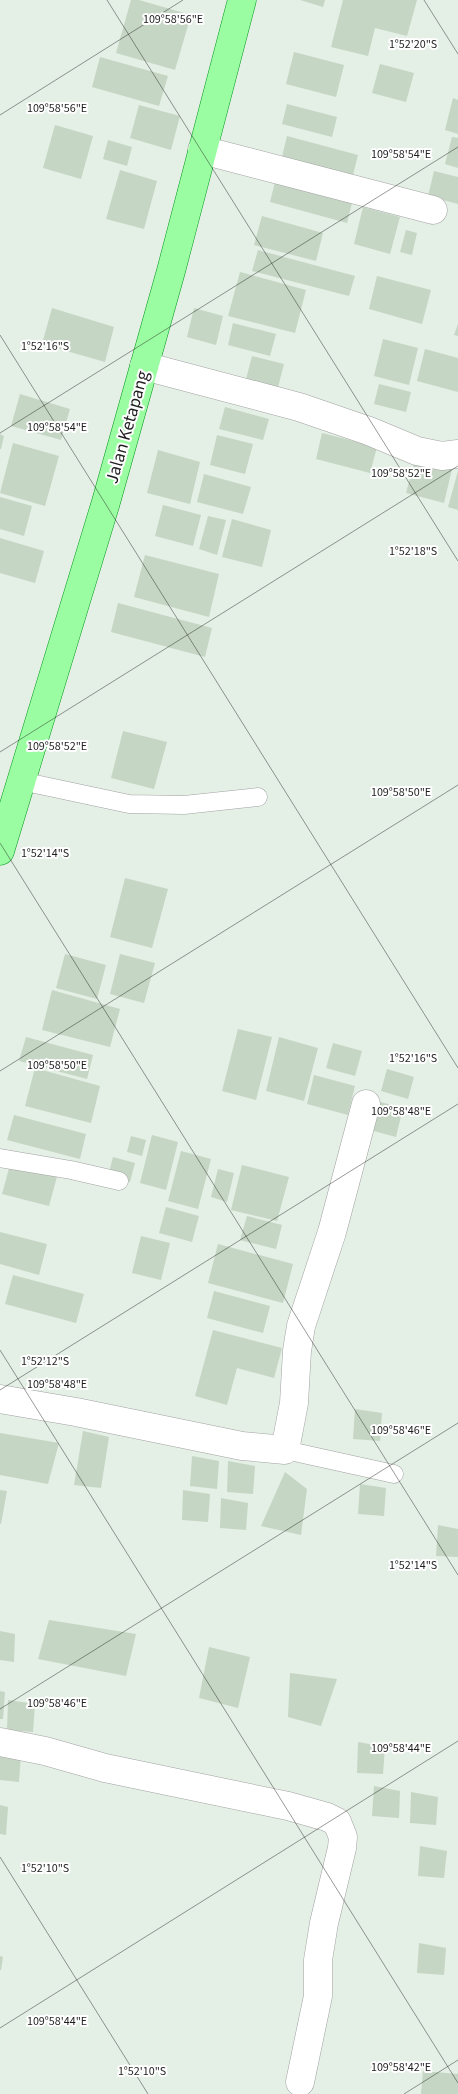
<svg xmlns="http://www.w3.org/2000/svg" width="458" height="2094" font-family="'Source Sans 3',sans-serif">
<rect width="100%" height="100%" fill="#e4efe6"/>
<path fill="#c5d6c4" d="M131,0H139L191,15L175,70L116,53Z
M300,0H325L323,7Z
M343,0H417L407,36L375,28L368,56L331,47Z
M294,52L344,65L336,97L286,84Z
M100,57L168,76L159,106L92,87Z
M380,64L414,73L406,102L372,93Z
M453,98L458,100V134L445,130Z
M287,104L337,117L332,137L282,124Z
M139,105L180,116L171,150L130,138Z
M55,125L93,136L81,179L43,168Z
M287,136L358,155L351,183L280,165Z
M452,137L458,138V168L445,164Z
M108,140L132,147L127,166L103,159Z
M120,170L157,181L144,229L106,219Z
M434,171L458,177V204L428,196Z
M277,174L354,195L347,223L270,202Z
M363,207L400,217L390,254L354,244Z
M262,216L323,233L316,261L254,245Z
M406,230L417,233L412,255L400,252Z
M258,250L355,276L349,296L252,271Z
M240,272L306,290L295,333L228,316Z
M377,276L431,290L422,324L369,309Z
M52,308L114,327L105,362L42,344Z
M194,308L223,316L216,345L187,337Z
M233,323L276,334L270,356L228,345Z
M458,324V336L454,335Z
M383,339L418,348L409,385L374,376Z
M425,349L458,358V392L417,381Z
M252,356L284,364L277,391L245,383Z
M379,384L411,392L406,412L374,404Z
M20,394L70,409L61,440L11,426Z
M225,407L269,419L263,440L219,429Z
M322,433L377,447L370,473L316,459Z
M0,434L4,436L1,449H0Z
M217,435L253,444L245,474L210,465Z
M13,443L59,456L45,506L0,493Z
M158,450L200,462L190,504L147,493Z
M416,455L453,465L444,503L406,493Z
M458,471V510L448,507Z
M204,474L251,487L243,514L197,502Z
M0,497L32,506L24,536L0,529Z
M163,505L201,515L193,546L155,536Z
M208,516L226,520L217,555L199,549Z
M232,519L271,530L262,567L222,557Z
M0,538L44,551L35,583L0,573Z
M145,555L219,574L209,617L134,597Z
M118,603L212,628L205,657L111,632Z
M123,731L167,742L154,789L111,778Z
M125,878L168,889L152,948L110,937Z
M65,954L106,965L97,999L56,988Z
M120,954L155,963L144,1003L110,994Z
M52,990L120,1009L110,1047L42,1030Z
M238,1029L272,1037L256,1100L222,1091Z
M26,1037L93,1055L87,1079L19,1061Z
M279,1037L318,1048L304,1101L266,1091Z
M333,1043L362,1051L355,1076L326,1068Z
M35,1068L100,1086L91,1123L25,1106Z
M387,1069L414,1077L408,1099L381,1091Z
M314,1075L355,1086L348,1115L307,1104Z
M377,1101L403,1108L396,1137L370,1130Z
M14,1115L86,1134L80,1159L7,1140Z
M152,1135L178,1142L166,1190L140,1183Z
M131,1136L146,1140L142,1156L127,1152Z
M181,1151L211,1159L198,1209L168,1201Z
M113,1157L135,1163L130,1182L108,1176Z
M11,1161L58,1173L49,1206L2,1194Z
M242,1165L289,1177L277,1221L231,1210Z
M218,1169L234,1173L227,1202L211,1197Z
M166,1207L199,1216L192,1242L159,1233Z
M247,1216L282,1225L276,1249L240,1240Z
M0,1232L47,1244L39,1275L0,1264Z
M141,1236L170,1243L161,1280L132,1273Z
M218,1244L293,1264L283,1303L208,1283Z
M13,1275L84,1294L76,1323L5,1304Z
M214,1291L270,1306L263,1333L207,1318Z
M213,1330L282,1348L274,1378L237,1368L227,1405L195,1396Z
M355,1409L382,1413L380,1441L353,1439Z
M83,1431L109,1437L101,1488L74,1485Z
M0,1433L59,1443L48,1484L0,1475Z
M192,1456L219,1461L217,1489L190,1486Z
M228,1461L255,1466L253,1494L227,1492Z
M285,1472L307,1489L301,1535L261,1526Z
M360,1484L386,1488L384,1516L358,1514Z
M0,1490L7,1491L1,1524H0Z
M183,1490L210,1494L208,1522L182,1520Z
M221,1498L248,1503L246,1530L220,1528Z
M438,1525L458,1529V1557L436,1556Z
M49,1620L136,1634L126,1676L38,1659Z
M0,1631L15,1634L14,1662L0,1660Z
M209,1647L250,1657L238,1708L199,1698Z
M290,1673L337,1679L321,1726L288,1717Z
M0,1691L5,1692L3,1719H0Z
M8,1700L35,1704L33,1732L7,1730Z
M358,1742L385,1747L383,1774L357,1773Z
M0,1750L21,1754L19,1782L0,1780Z
M374,1786L400,1791L399,1818L372,1816Z
M411,1792L438,1797L436,1825L410,1823Z
M0,1805L8,1807L6,1835L0,1834Z
M420,1846L447,1851L444,1878L418,1876Z
M419,1943L446,1948L444,1975L417,1973Z
M0,1956L3,1957L1,1970H0Z
M423,2071L458,2074V2094H421Z"/>
<g fill="none" stroke-linecap="round" stroke-linejoin="round">
<g stroke="#a2a2a2" stroke-width="19">
<path id="lane" d="M21,781L129,804L184,805L258,797
M0,1158L71,1170L119,1181
M285,1450L394,1474"/>
</g>
<g stroke="#a2a2a2" stroke-width="29">
<path id="street" d="M202,150L433,210
M144,366L299,407L369,431L417,451L442,456L458,454
M0,1399L76,1412L242,1446L285,1450L294,1403L297,1351L301,1326L332,1232L366,1104
M0,1742L45,1751L105,1768L288,1806L327,1817L337,1822L343,1837L342,1848L324,1923L318,1960V1996L300,2082"/>
</g>
<g stroke="#009819" stroke-width="29">
<path id="primary" d="M0,851L106,502L171,271L242,0"/>
</g>
<use href="#lane" stroke="#fff" stroke-width="18"/>
<use href="#street" stroke="#fff" stroke-width="28"/>
<use href="#primary" stroke="#9bfda2" stroke-width="28"/>
</g>
<path fill="none" stroke="#1e1e1e" stroke-width="1" stroke-opacity="0.45" d="M107,0L458,561M424,0L458,54M0,115L183,0M0,335L458,1068M0,433L458,147M0,752L458,466M0,843L458,1575M0,1071L458,785M0,1350L458,2083M0,1390L458,1104M0,1709L458,1423M0,1857L148,2094M0,2028L458,1741M404,2094L458,2060"/>
<g text-anchor="middle" stroke-width="4" stroke-linejoin="round" paint-order="stroke">
<g font-size="18" fill="#1e1e1e" stroke="#fff">
<text transform="translate(127 427) rotate(-74)" y="6">Jalan Ketapang</text>
</g>
</g>
<g font-size="12" text-anchor="middle" fill="#1e1e1e" stroke="#fff" stroke-width="4" stroke-linejoin="round" paint-order="stroke">
<text x="173" y="23">109°58'56"E</text>
<text x="413" y="48">1°52'20"S</text>
<text x="57" y="112">109°58'56"E</text>
<text x="401" y="158">109°58'54"E</text>
<text x="45" y="350">1°52'16"S</text>
<text x="57" y="431">109°58'54"E</text>
<text x="401" y="477">109°58'52"E</text>
<text x="413" y="555">1°52'18"S</text>
<text x="57" y="750">109°58'52"E</text>
<text x="401" y="796">109°58'50"E</text>
<text x="45" y="857">1°52'14"S</text>
<text x="413" y="1062">1°52'16"S</text>
<text x="57" y="1069">109°58'50"E</text>
<text x="401" y="1115">109°58'48"E</text>
<text x="45" y="1365">1°52'12"S</text>
<text x="57" y="1388">109°58'48"E</text>
<text x="401" y="1434">109°58'46"E</text>
<text x="413" y="1569">1°52'14"S</text>
<text x="57" y="1707">109°58'46"E</text>
<text x="401" y="1752">109°58'44"E</text>
<text x="45" y="1872">1°52'10"S</text>
<text x="57" y="2025">109°58'44"E</text>
<text x="401" y="2071">109°58'42"E</text>
<text x="142" y="2075">1°52'10"S</text>
</g>
</svg>
